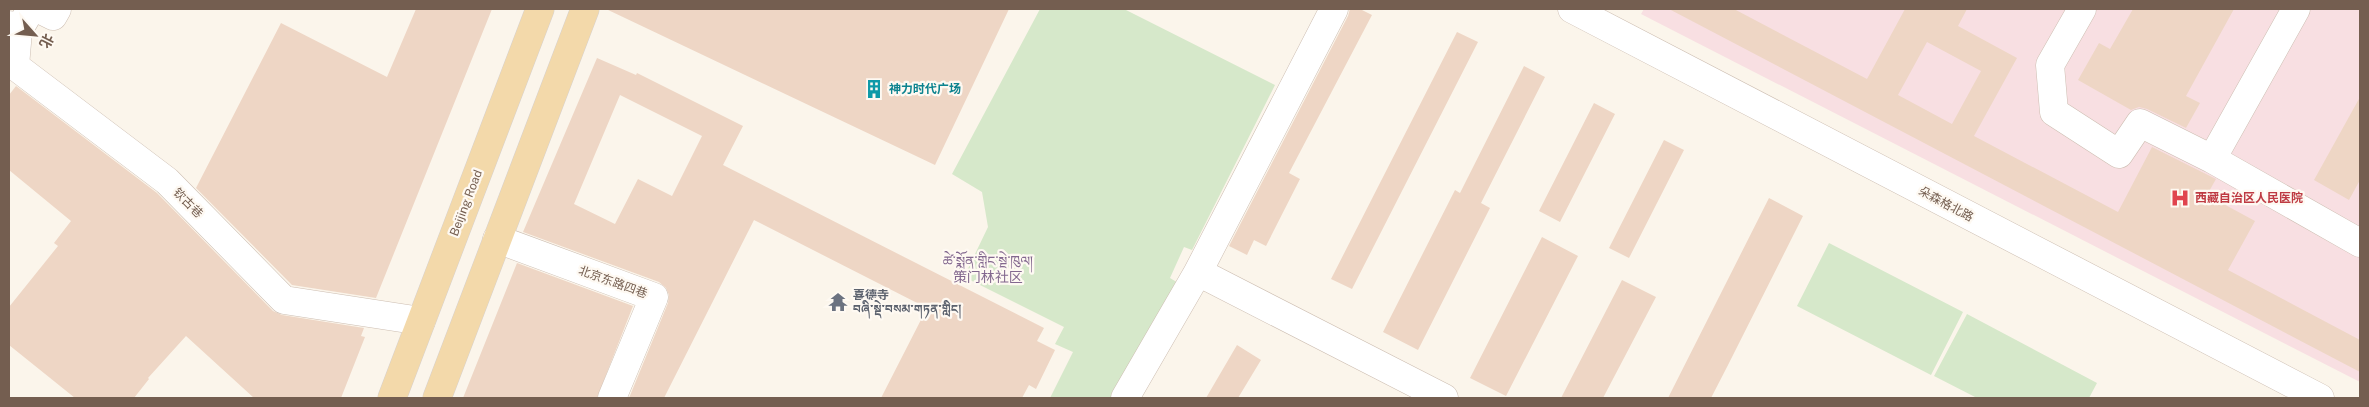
<svg xmlns="http://www.w3.org/2000/svg" width="2369" height="407" font-family="'Public Sans','Noto Sans SC','Noto Serif Tibetan',sans-serif">
<rect width="100%" height="100%" fill="#fbf5eb"/>
<path fill="#f8dfe2" d="M1644,9H2360V382L1641,14Z"/>
<path fill="#d6e8ca" d="M1040,9H1124L1275,85L1192,250L1184,247L1170,278L1180,284L1113,398H1050L1073,352L1055,344L1064,327L964,277L988,227L982,192L952,174Z
M1829,243L1963,312L1931,375L1797,306Z
M1967,314L2097,383L2089,398H1977L1934,376Z"/>
<path fill="#eed6c5" fill-rule="evenodd" d="M416,9H492L376,298L292,285L196,188L281,23L387,77Z
M606,9H1009L935,165Z
M1350,9H1360L1372,15L1289,173L1300,179L1266,246L1254,240L1247,255L1229,246L1348,16Z
M1669,9H1734L1867,79L1905,9H1967L1958,26L2017,58L1974,136L2118,212L2152,147L2216,179L2207,195L2255,221L2228,270L2360,340V372ZM1927,42L1981,71L1952,124L1898,95Z
M2133,9H2234L2186,96L2200,103L2186,128L2147,109L2139,107L2131,110L2078,80L2099,43L2110,49Z
M1457,32L1478,42L1352,289L1331,279Z
M597,58L636,75L637,73L743,126L723,165L1044,328L1037,341L1055,350L1036,389L1029,385L1022,398H881L927,308L754,220L664,398H629L668,303L669,295L666,288L659,282L523,232ZM620,95L702,136L672,196L638,179L615,224L574,204Z
M1524,66L1545,77L1481,203L1490,208L1418,350L1383,332L1455,190L1460,193Z
M16,86L157,193L273,311L282,315L364,328L361,336L365,337L341,398H254L186,336L148,378L149,379L134,398H75L9,345V307L58,246L54,243L71,221L9,170V95Z
M2360,97V180L2349,200L2314,180Z
M1594,103L1615,114L1560,222L1539,211Z
M1664,140L1684,150L1629,258L1609,248Z
M1769,198L1803,216L1727,367L1711,398H1668Z
M1542,237L1578,256L1506,396L1470,378Z
M517,263L633,306L597,398H463Z
M1622,280L1656,297L1603,398H1561Z
M1237,345L1261,360L1238,398H1206Z"/>
<g fill="none" stroke-linecap="round" stroke-linejoin="round">
<g stroke="#cdbeb2" stroke-width="29">
<path id="minor" d="M39,9L53,16L57,9
M1572,9L2320,398
M2082,9L2050,65L2054,112L2119,154L2140,123L2212,159L2296,9
M9,25L18,31L31,9
M9,48L18,31L15,66L167,181L284,300L421,321
M2212,159L2360,243
M497,239L654,297L612,398
M1198,272L1444,398
M1125,398L1198,272L1334,9"/>
</g>
<g stroke="#d8d2ce" stroke-width="29">
<path id="major" d="M392,398L540,9
M437,398L585,9"/>
</g>
<use href="#minor" stroke="#fff" stroke-width="28"/>
<use href="#major" stroke="#f3d9aa" stroke-width="28"/>
</g>
<defs>
<g id="building-bare" transform="scale(1.5)"><path d="M-4-6H4V6H1V3H-1V6H-4ZM-2.5-4.3h1.7v1.8h-1.7ZM.8-4.3h1.7v1.8H.8ZM-2.5-1h1.7V.8h-1.7ZM.8-1h1.7V.8H.8Z" fill="#0f9aa8" stroke="#fef9f2" stroke-width="2.5" paint-order="stroke"/></g>
<g id="hospital-bare" transform="scale(1.5)"><path d="M-5-5h3v3.5h4V-5h3V5h-3V1.5h-4V5h-3Z" fill="#e0444e" stroke="#fef9f2" stroke-width="2.5" paint-order="stroke"/></g>
<g id="temple-bare" transform="scale(1.5)"><path d="M0-6L5-2H3V0L6.5 2.5H4V6H1.5V3h-3V6H-4V2.5H-6.5L-3 0V-2H-5Z" fill="#6b7280" stroke="#fef9f2" stroke-width="2.5" paint-order="stroke"/></g>
</defs>
<g fill-rule="evenodd">
<use href="#building-bare" x="874" y="89"/>
<use href="#hospital-bare" x="2180" y="198"/>
<use href="#temple-bare" x="838" y="302"/>
</g>
<g text-anchor="middle" stroke-width="4.5" stroke-linejoin="round" paint-order="stroke">
<g font-size="12" font-weight="bold" fill="#0d838f" stroke="#fef9f2" text-anchor="start">
<text x="889" y="93">神力时代广场</text>
</g>
<g font-size="12" font-weight="bold" fill="#be3a42" stroke="#fef9f2" text-anchor="start">
<text x="2195" y="202">西藏自治区人民医院</text>
</g>
<g font-size="12" fill="#745e50" stroke="#fef9f2">
<text transform="translate(188 203) rotate(45)" y="4">钦古巷</text>
<text transform="translate(466 203) rotate(-69)" y="4">Beijing Road</text>
<text transform="translate(1946 204) rotate(28)" y="4">朵森格北路</text>
<text transform="translate(613 282) rotate(20)" y="4">北京东路四巷</text>
</g>
<g font-size="12" font-weight="bold" fill="#5b616d" stroke="#fef9f2" text-anchor="start">
<text x="853" y="299">喜德寺<tspan x="853" dy="14">བཞི་སྡེ་བསམ་གཏན་གླིང།</tspan></text>
</g>
<g font-size="14" fill="#83688f" stroke="#fef9f2">
<text x="988" y="266">ཚེ་སྨོན་གླིང་སྡེ་ཁུལ།<tspan x="988" dy="16">策门林社区</tspan></text>
</g>
</g>
<rect width="2369" height="407" fill="none" stroke="#745e50" stroke-width="20"/>
<g transform="translate(35 35) rotate(117)" stroke="#fef9f2" stroke-width="4" paint-order="stroke">
<path d="M0-4L9 19L0 12L-9 19Z" fill="#745e50"/>
<text y="-8" font-size="14" font-weight="bold" text-anchor="middle" fill="#745e50">北</text>
</g>
</svg>
